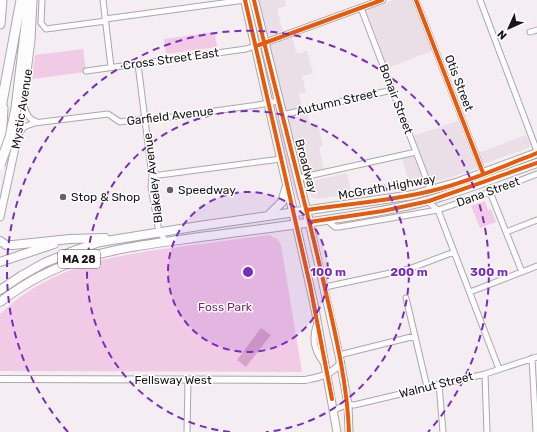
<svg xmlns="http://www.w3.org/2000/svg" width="537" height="432" font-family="Rubik,sans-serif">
<rect width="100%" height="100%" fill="#f4eef2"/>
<path fill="#eadfe6" d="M259,0H285L286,6L277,9L283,31L269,36L266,35L267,31Z
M393,0H412L432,51L388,68L366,11L367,9Z
M292,37L297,54L307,51L313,73L302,76L306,92L299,94L302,108L287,112L286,111L271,52L269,47L271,44Z
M307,111L311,126L318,124L323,146L319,147L324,169L305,174L302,173L287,118L288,116Z
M458,121L476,167L474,169L449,178L432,182L428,179V176L413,136Z
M526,135L531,145L529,148L483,164L478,153Z
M414,156L422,178L425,181L424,184L391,191L390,187L408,180L402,158Z
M347,173L352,194L317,199L311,197L307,182Z"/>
<path fill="#f1cae5" d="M215,32L217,47L166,54L164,39Z
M83,49L86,72L32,79L35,55Z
M274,110L284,137L299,200H297C289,170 280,140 274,110Z
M485,201L488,210L491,209L496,222L480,228L471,206Z
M269,235L277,239L281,245L302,372L0,371V314C53,265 110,256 178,247C208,243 238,239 269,235Z"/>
<path fill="#d7a3c9" d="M261,328L271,335L246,367L237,360Z"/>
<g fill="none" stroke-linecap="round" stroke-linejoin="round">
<g stroke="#aca7aa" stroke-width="7">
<path id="minor" d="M42,0L41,23L46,29L106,21
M103,0L111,67
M416,0L483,173
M480,0L537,151
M361,8L431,191
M105,19L245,0
M530,32L537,30
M138,64L152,176L151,187L159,232L167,242
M86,71L246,49L255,46
M24,106C26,114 29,120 37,122
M282,115L392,90
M19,134L24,127L34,123L108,114L120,122L141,119L150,120L258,105L278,101
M152,176L281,159
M299,178L416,152
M490,192L522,272
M427,201L438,210L499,369
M327,220L335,227H339L438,210L490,192L537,174
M506,232L537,220
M325,287L409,269L454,252
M470,292L537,266
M406,298L427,387
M317,323C311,339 314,350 324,364
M339,355L415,336
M532,358L536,432
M485,374L487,432
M439,384L443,432
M334,410L348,404L354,405L485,374L537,357
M187,432L188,380"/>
</g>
<g stroke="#aca7aa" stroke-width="8">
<path id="tertiary" d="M261,44L382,0
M0,379L305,380C320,377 332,375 341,362"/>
</g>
<g stroke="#aca7aa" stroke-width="9">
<path id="secondary" d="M0,217L21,120L31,40L33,0
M309,222L339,355L348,404L349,432
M296,224L315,309L337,432"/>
</g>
<g stroke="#aca7aa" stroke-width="10">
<path id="primary" d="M245,0L296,224
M254,0L309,222"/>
</g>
<g stroke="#aca7aa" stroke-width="10">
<path id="trunk" d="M269,215L282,202L287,186
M0,241L6,245H13L70,239L105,238
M0,262L54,244
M0,290L21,276L44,263L76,250L100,242L199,226L413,195L459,182L537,153
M0,302C65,251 130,247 208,236C263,229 320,222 375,212C397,208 419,204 440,197C473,187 505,174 537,163"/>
</g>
<g stroke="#aca7aa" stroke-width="11">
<path id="motorway" d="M0,24L2,0
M16,108L29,0
M0,113L21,0
M0,161L3,108"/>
</g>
<use href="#minor" stroke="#fdfcfd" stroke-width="5"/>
<use href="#tertiary" stroke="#fdfcfd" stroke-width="6"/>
<use href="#secondary" stroke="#fdfcfd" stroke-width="7"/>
<use href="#primary" stroke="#fdfcfd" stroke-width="8"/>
<use href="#trunk" stroke="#fdfcfd" stroke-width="8"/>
<use href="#motorway" stroke="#fdfcfd" stroke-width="9"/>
<g stroke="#aca7aa" stroke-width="11" stroke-linecap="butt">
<path id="motorway-bridge" d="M0,165L10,137L16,108"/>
</g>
<use href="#motorway-bridge" stroke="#fdfcfd" stroke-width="9"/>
<g stroke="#fff" stroke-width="6">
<path id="cycleway" d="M245,0L310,285L332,399
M254,0C275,91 300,180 321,271C333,324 347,378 349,432
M416,0L483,173
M259,45L382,0
M307,210C348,204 390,201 431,191C467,182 502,167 537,153
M309,222L383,211L429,201L537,163"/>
</g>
<use href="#cycleway" stroke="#e8590c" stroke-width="4"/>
</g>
<circle cx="248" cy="272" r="80" fill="#7b2cbf" fill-opacity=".12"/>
<g fill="none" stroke="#7b2cbf" stroke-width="2" stroke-dasharray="7 5">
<circle cx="248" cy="272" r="80"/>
<path d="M230 432A161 161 0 1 1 266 432"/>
<path d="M68 432A241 241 0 1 1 428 432"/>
</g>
<g fill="#666164" stroke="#fff" stroke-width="1.5">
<circle cx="170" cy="190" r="4"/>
<circle cx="63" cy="197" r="4"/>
</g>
<g text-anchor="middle" stroke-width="3" stroke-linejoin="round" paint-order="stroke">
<rect fill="#fff" stroke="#5e5b5d" stroke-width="1" x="58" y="250" width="42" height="18" rx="3"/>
<g font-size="11" font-weight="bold" fill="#191518">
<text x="79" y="263">MA 28</text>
</g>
<g font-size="12" fill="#191518" stroke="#fff">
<text transform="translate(171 59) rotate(-8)" y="4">Cross Street East</text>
<text transform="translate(459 83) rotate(69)" y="4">Otis Street</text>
<text transform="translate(396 99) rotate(69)" y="4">Bonair Street</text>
<text transform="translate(337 102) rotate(-13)" y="4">Autumn Street</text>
<text transform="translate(22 109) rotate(-81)" y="4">Mystic Avenue</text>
<text transform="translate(170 116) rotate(-7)" y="4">Garfield Avenue</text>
<text transform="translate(306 166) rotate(75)" y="4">Broadway</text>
<text transform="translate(153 178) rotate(-97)" y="4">Blakeley Avenue</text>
<text transform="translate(387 187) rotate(-10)" y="4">McGrath Highway</text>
<text transform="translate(488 192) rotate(-20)" y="4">Dana Street</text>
<text x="173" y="384">Fellsway West</text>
<text transform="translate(436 385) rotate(-14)" y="4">Walnut Street</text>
</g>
<g font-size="12" fill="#191518" stroke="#fff" text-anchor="start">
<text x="178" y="194">Speedway</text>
<text x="71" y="201">Stop &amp; Shop</text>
</g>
<g font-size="12" fill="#7d296b" stroke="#fff">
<text x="225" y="311">Foss Park</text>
</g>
</g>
<circle cx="248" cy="272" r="6" fill="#7b2cbf" stroke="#fff" stroke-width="2"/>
<g font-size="12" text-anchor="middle" font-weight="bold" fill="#7b2cbf" stroke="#fff" stroke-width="3" stroke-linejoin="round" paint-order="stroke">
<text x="328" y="276">100 m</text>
<text x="409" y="276">200 m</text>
<text x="489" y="276">300 m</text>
</g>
<g transform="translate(509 28) rotate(225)" stroke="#ffffff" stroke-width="3" paint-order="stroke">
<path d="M0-3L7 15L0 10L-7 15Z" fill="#191518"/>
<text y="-6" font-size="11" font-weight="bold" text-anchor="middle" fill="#191518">N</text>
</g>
</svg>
